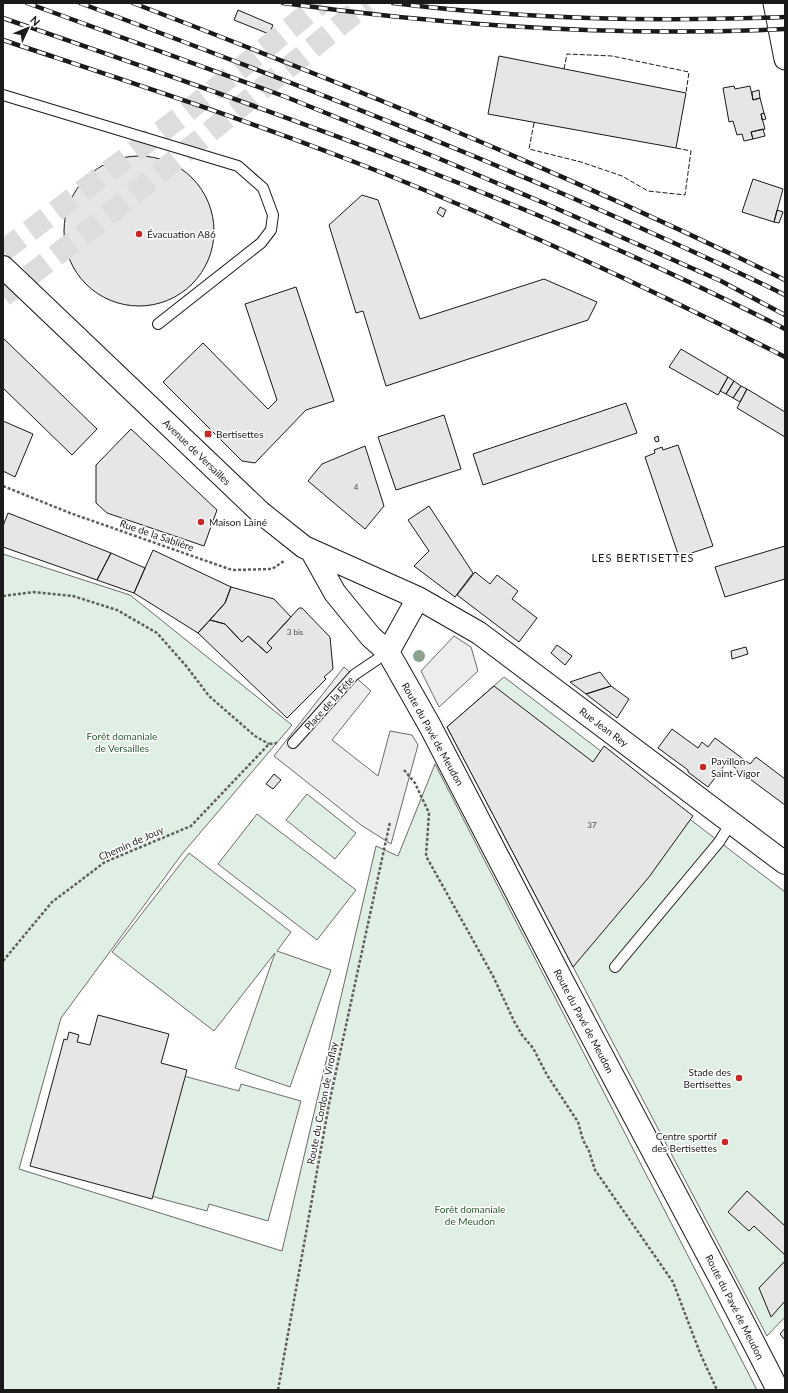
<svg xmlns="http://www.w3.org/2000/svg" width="788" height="1393" font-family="Lato,sans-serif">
<rect width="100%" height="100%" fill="#fff"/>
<path fill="#e0efe3" stroke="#6a6a6a" d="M3,554L130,595L292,725L182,854L61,1018L19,1169L282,1251L376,846L398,856L435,764L757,1390H3Z
M504,677L785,892V1317L767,1336L447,727Z
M307,794L356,833L335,859L286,820Z
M257,814L356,890L317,940L218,864Z
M189,853L291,932L277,951L331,970L290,1087L235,1068L275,953L214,1031L112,952Z
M180,1075L239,1091L241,1084L301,1101L268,1221L209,1204L207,1211L147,1195Z"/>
<path fill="#ededed" stroke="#6a6a6a" d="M454,636L471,647L478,671L439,707L421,671Z
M344,667L371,691L332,740L378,776L390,731L412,735L418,745L391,844L361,825L274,756Z"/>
<path fill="#e6e6e6" stroke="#1a1a1a" d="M238,10L273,25L269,34L234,20Z
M499,56L686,93L676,148L488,114Z
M734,86L735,89L750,86L753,100L760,98L764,113L761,114L765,129L751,132L753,139L744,141L742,134L737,135L733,121L729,122L723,88Z
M759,90L760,98L753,100L752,92Z
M764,113L766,119L762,120L761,114Z
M763,129L765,136L753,139L751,132Z
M64 231a75 75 0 1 1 150 0a75 75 0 1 1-150 0Z
M753,179L783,189L774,222L742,212Z
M362,195L378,200L420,319L544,279L597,302L588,320L386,386L363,311L356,313L329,225Z
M440,207L446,210L443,217L437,213Z
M777,210L783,212L779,223L774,222Z
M296,287L334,401L306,410L255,463L242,461L163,382L203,343L268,409L277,400L245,304Z
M3,338L97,429L72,455L3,388Z
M681,349L728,377L718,395L669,367Z
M728,377L734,381L726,394L720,391Z
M734,381L741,386L733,398L726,394Z
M741,386L747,389L740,402L733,398Z
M747,389L785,412V437L737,408Z
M626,403L637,433L483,485L473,454Z
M444,415L461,469L396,490L378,437Z
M3,421L33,434L15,477L3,471Z
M131,429L217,510L204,546L107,513L96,503V465Z
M658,436L659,441L656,442L654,438Z
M678,445L713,546L679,557L645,457L655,453L654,450L662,447L663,450Z
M365,446L384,506L365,529L308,481L322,464Z
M429,506L473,573L455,597L414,566L429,551L408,520Z
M8,513L111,553L97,580L3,547V526Z
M785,546V579L725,597L715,567Z
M153,550L231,587L225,603L198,633L134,593Z
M111,553L145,568L134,593L97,580Z
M475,572L490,584L497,575L518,591L512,599L537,618L519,642L457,595Z
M231,587L274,599L291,617L267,643L272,648L267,653L248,636L242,642L225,624L210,620L225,603Z
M299,608H302L330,637L333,669L324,677L326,679L287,718L198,633L210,620L225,624L242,642L248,636L267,653L272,648L267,643Z
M557,645L572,656L565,665L551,653Z
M746,647L748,654L732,659L731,651Z
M600,672L611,686L586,694L570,682Z
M494,686L593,762L604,746L693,816L649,877L573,967L447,727Z
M611,686L629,699L617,718L586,694Z
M672,729L698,748L702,742L708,747L715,738L750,764L756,757L785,779V805L727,762L708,787L688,772V770L658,748Z
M274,774L281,780L273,789L266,784Z
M98,1015L169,1034L161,1063L187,1070L152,1199L30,1166L64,1039L67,1040L69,1032L79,1035L77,1042L90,1045Z
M747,1191L785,1226V1255L754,1226L749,1231L728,1212Z
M785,1261V1301L771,1317L759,1288Z
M785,1328V1340L780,1334Z"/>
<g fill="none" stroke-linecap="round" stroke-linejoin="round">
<path stroke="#ddd" stroke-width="22" stroke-dasharray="22 11" stroke-linecap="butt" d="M3,251L179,118L321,3
M3,296L102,220L367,3"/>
<g stroke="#1a1a1a" stroke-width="12">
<path id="service" d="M3,95L238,166L263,188L273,215L271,230L261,243L158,324
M293,743L354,675L388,652
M615,967L719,842L731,823"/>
</g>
<g stroke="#1a1a1a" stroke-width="23">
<path id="minor" d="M774,3L785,59"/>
</g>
<g stroke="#1a1a1a" stroke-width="24">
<path id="tertiary" d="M3,267L260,512L304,547L418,598L479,633L785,863
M311,550L335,593L371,637L388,652L430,726L563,982L727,1291L778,1390
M388,652L418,598"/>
</g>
<path stroke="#5f5f5f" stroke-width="2.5" stroke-dasharray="3 2" stroke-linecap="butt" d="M3,486L70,513L232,570L272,569L284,561
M3,596L34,592L73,596L117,610L157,633L187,667L209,696L255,736L269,744
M404,770L415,783L429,813L426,856L493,976L514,1021L522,1035L533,1048L547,1075L578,1122L583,1140L589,1151L595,1170L673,1282L700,1353L717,1390
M3,961L52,902L105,862L191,826L269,744L277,743
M278,1390L329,1104L390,822"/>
<use href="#service" stroke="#fff" stroke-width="10"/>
<use href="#minor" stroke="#fff" stroke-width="21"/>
<use href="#tertiary" stroke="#fff" stroke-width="22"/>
<g stroke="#1a1a1a" stroke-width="4.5">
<path id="rail" d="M27,3L286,97L433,156L544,203L721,281L785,315
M80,3C242,63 403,125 561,193C637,226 712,259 785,295
M133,3C353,87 573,176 785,280
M283,3C449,26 617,37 785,29
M393,3C521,19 655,22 785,17
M3,18C268,110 535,201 785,329
M3,40C117,78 232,115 344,158C410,183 475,211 540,240C623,277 705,316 785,357"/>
</g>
<use href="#rail" stroke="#fff" stroke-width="3" stroke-dasharray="9" stroke-linecap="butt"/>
<path stroke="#1a1a1a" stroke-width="1" stroke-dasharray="5 2" stroke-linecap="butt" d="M564,69L567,54L612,56L689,72L686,93
M534,123L529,149L581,162L622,176L648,191L685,195L691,151L676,148"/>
</g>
<circle fill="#8aa48f" cx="419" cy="656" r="6"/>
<g fill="#c62828" stroke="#fff" stroke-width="1.5">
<circle cx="139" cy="234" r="4"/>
<rect x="204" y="430" width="8" height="8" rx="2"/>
<circle cx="201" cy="522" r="4"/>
<circle cx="703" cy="767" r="4"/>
<circle cx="739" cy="1078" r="4"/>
<circle cx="725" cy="1142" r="4"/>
</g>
<g text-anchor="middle" stroke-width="3" stroke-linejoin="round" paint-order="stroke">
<g font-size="8" fill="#4d4d4d">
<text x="356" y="490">4</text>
<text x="295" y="635">3 bis</text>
<text x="592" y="828">37</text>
</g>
<g font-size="10" fill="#1a1a1a" stroke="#fff" text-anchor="start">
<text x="147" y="238">Évacuation A86</text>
<text x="216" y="438">Bertisettes</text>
<text x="209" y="526">Maison Lainé</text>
<text x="711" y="765">Pavillon<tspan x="711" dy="12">Saint-Vigor</tspan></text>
<text x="731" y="1076" text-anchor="end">Stade des<tspan x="731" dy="12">Bertisettes</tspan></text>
<text x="717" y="1140" text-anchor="end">Centre sportif<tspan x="717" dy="12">des Bertisettes</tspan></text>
</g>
<g font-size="10" fill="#1a1a1a" stroke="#fff">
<text transform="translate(197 452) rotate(44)" y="4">Avenue de Versailles</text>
<text transform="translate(157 535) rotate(19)" y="4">Rue de la Sablière</text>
<text transform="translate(329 703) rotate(-48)" y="4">Place de la Fête</text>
<text transform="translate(604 727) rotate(37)" y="4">Rue Jean Rey</text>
<text transform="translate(433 734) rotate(61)" y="4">Route du Pavé de Meudon</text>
<text transform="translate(131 843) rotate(-24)" y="4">Chemin de Jouy</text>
<text transform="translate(584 1021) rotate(62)" y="4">Route du Pavé de Meudon</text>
<text transform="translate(322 1103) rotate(-79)" y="4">Route du Cordon de Viroflay</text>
<text transform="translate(735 1307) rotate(63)" y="4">Route du Pavé de Meudon</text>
</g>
<g font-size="10" fill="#2b5a34" stroke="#fff">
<text x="122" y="740">Forêt domaniale<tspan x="122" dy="12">de Versailles</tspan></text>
<text x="470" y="1213">Forêt domaniale<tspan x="470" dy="12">de Meudon</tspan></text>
</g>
<g font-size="11" letter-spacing="1" fill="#1a1a1a" stroke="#fff">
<text x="643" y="562">LES BERTISETTES</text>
</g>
</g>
<rect width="788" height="1393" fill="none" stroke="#1a1a1a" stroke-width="8"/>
<g transform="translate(28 28) rotate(46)" stroke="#ffffff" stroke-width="3" paint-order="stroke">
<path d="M0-3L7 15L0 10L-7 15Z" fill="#1a1a1a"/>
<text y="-6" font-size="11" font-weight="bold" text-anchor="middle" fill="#1a1a1a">N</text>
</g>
</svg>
